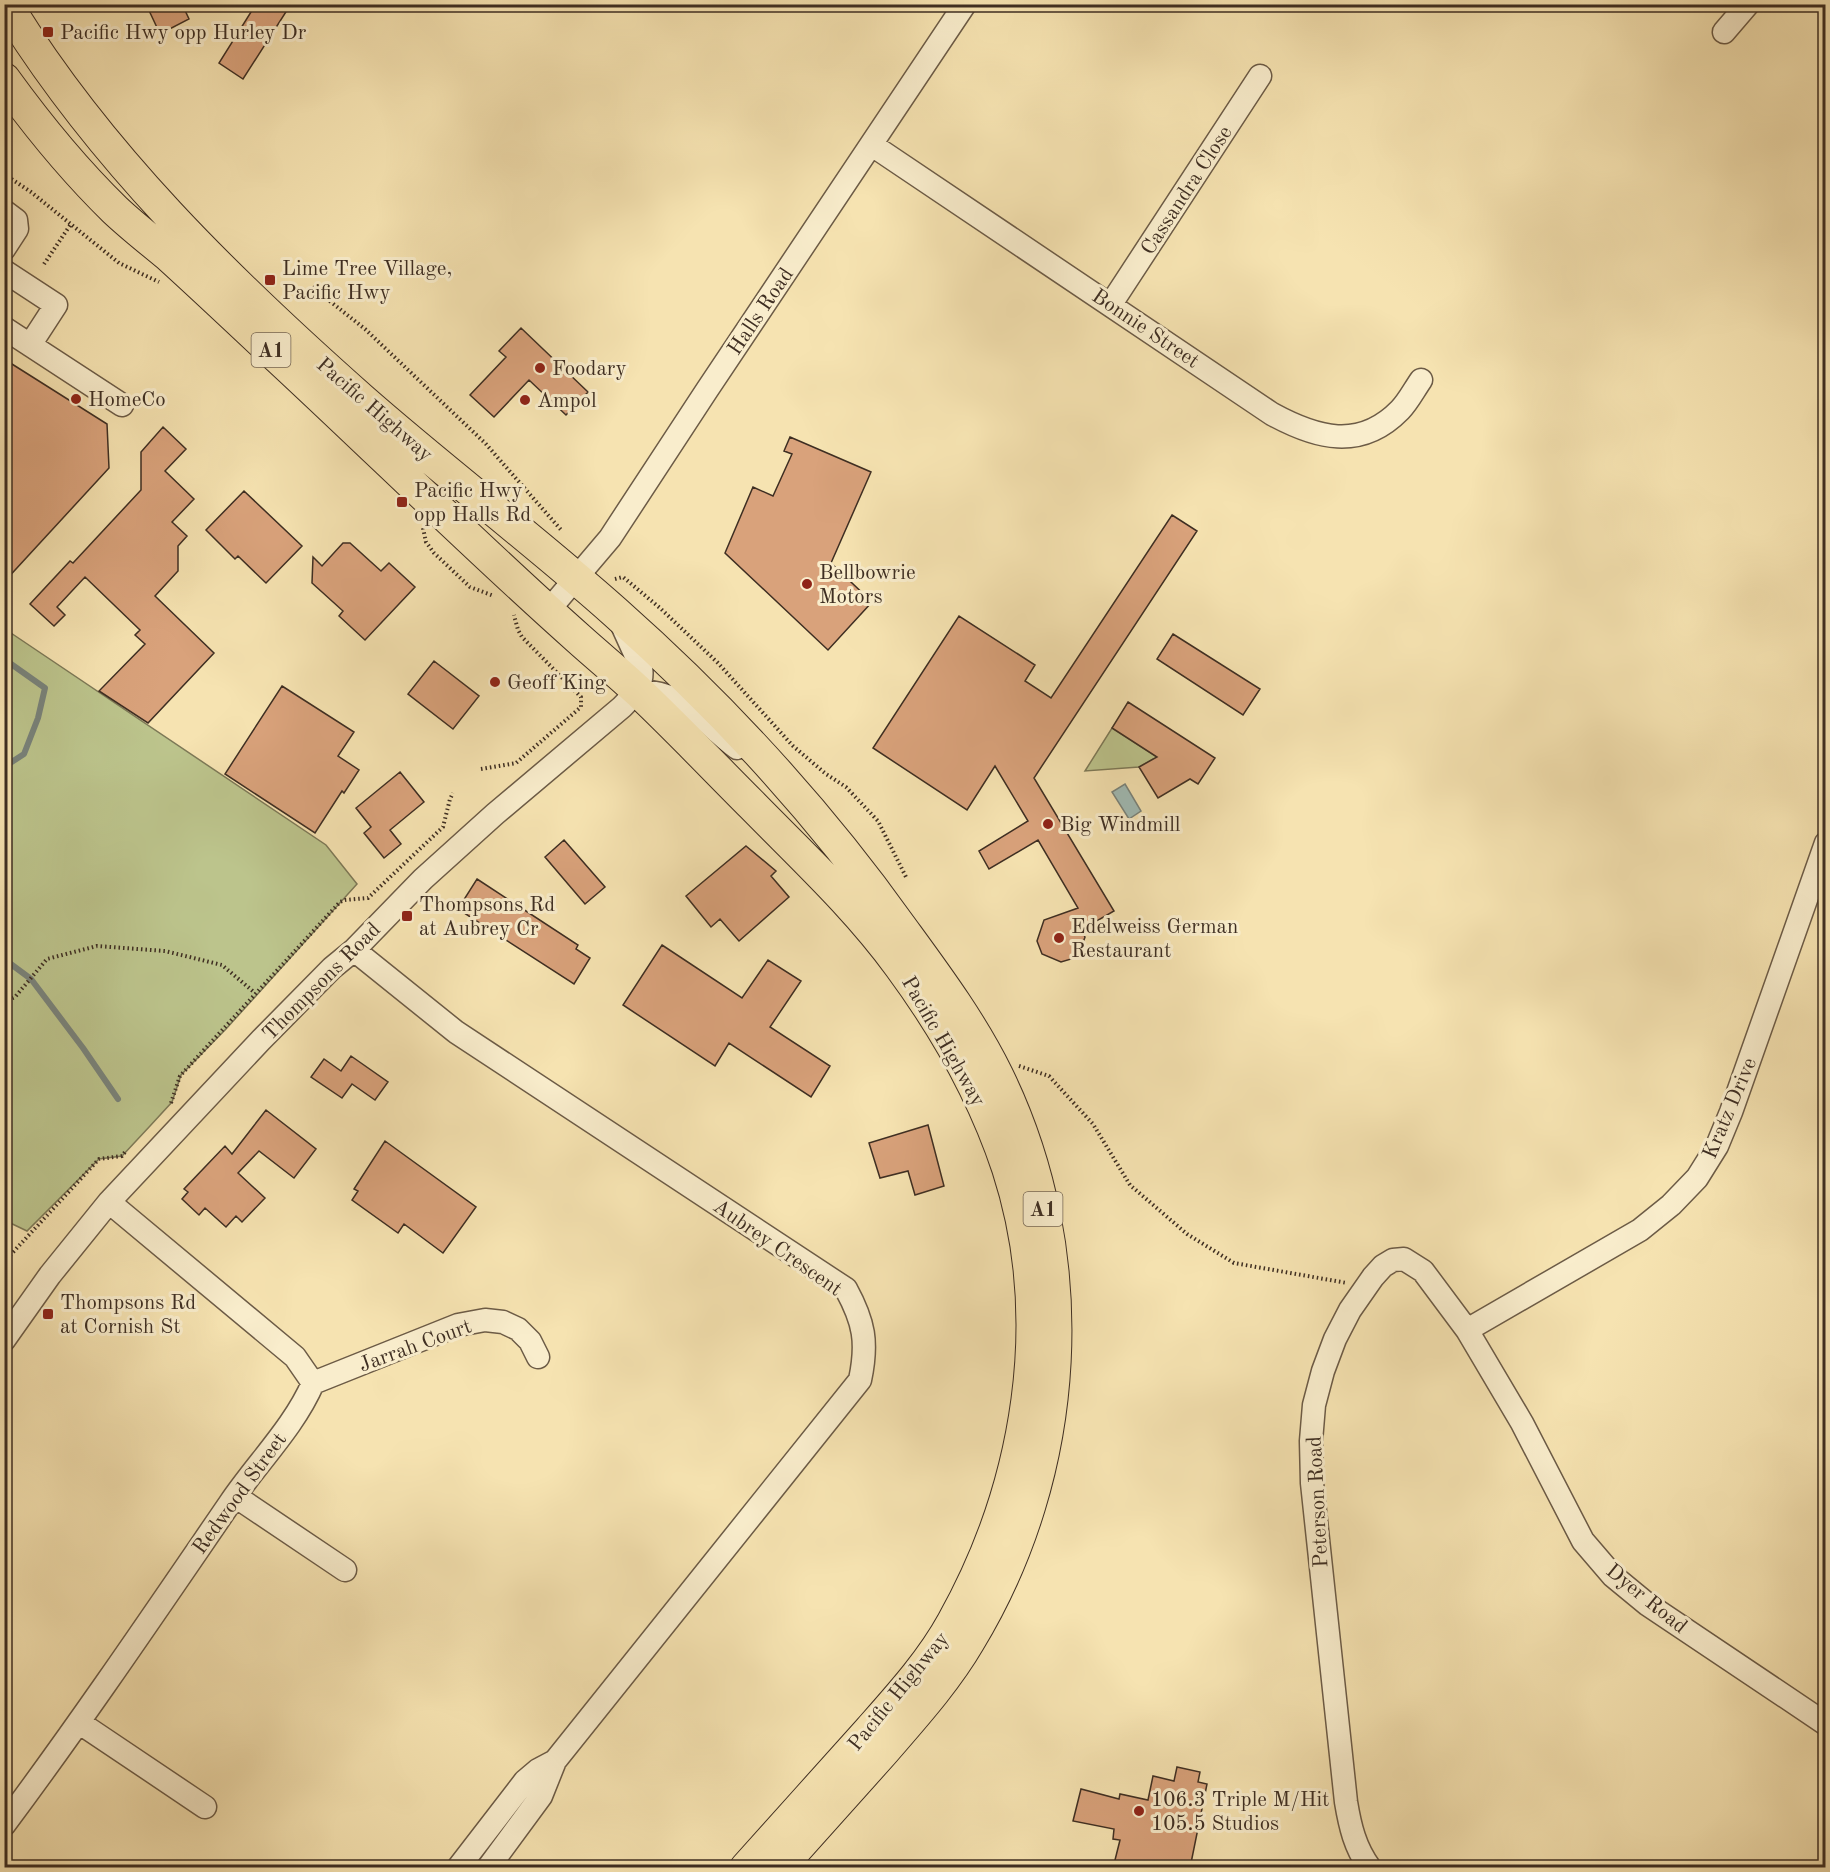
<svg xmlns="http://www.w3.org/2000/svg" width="1830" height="1872" font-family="'Old Standard TT',serif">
<rect width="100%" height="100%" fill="#f6e3b1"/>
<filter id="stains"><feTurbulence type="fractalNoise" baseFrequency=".00333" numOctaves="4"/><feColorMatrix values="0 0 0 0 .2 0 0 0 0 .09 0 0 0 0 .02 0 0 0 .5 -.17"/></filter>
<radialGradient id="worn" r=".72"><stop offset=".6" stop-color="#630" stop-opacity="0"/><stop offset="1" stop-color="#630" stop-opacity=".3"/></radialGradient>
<path fill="#bcc48c" stroke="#7d7957" stroke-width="1.5" d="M5,629L326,845L357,884L226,1029L181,1075L172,1102L150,1126L122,1156L99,1159L27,1231L4,1220Z
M1112,728L1165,762L1157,767L1153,759L1139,767L1085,771Z"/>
<path fill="#a0bcb6" stroke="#79837b" stroke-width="1.5" d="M1125,784L1141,811L1129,819L1112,792Z"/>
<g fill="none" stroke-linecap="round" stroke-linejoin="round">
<path stroke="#79837b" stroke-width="6" d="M4,659L45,688L38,718L24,754L4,767
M4,959L31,979L83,1048L118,1099"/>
</g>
<path fill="#d9a27b" stroke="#3e2e22" stroke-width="1.5" d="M146,4H182L189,19L160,34Z
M256,4H291L243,79L219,63Z
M521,328L588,392L566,415L529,380L494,417L470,395L506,357L499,351Z
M4,359L107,424L109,468L4,582Z
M163,427L186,449L165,471L194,499L172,522L187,536L178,546V571L155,596L214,653L148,723L99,691L145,644L135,635L140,630L85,577L57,607L65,615L54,626L30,604L70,561L73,563L141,490V452Z
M790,437L871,472L831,563L872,602L828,650L725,553L753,487L773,496L792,454L784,451Z
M244,491L302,546L266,583L238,556L235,559L206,530Z
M1172,515L1197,531L1034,778L1114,911L1081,930L1085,937L1078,957L1061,962L1042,954L1037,941L1044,920L1078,908L1038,840L989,869L979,851L1028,821L995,766L967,810L873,748L959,616L1035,665L1025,681L1051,698Z
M343,543H350L381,571L389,563L415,587L365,640L339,616L343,611L312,583L313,557L322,566Z
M1173,634L1260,689L1243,715L1157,659Z
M434,661L479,696L453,729L408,694Z
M282,686L354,732L338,756L359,770L344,793L342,791L315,833L225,774Z
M1128,702L1215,758L1198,784L1190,779L1158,798L1139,767L1157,757L1112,728Z
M400,772L424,802L390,830L401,844L384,858L364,833L371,827L356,808Z
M564,840L605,887L585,904L545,857Z
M746,846L776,871L771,876L789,897L739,941L720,919L711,927L686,896Z
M477,879L578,945L576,949L590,958L574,984L458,909Z
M662,945L742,998L768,960L801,981L770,1027L830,1066L811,1097L729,1043L715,1066L623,1005Z
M351,1056L388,1082L375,1100L352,1084L342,1098L311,1077L324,1059L341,1071Z
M266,1110L316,1149L294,1178L259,1151L238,1173L265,1198L242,1222L236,1216L226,1227L205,1208L199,1215L182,1199L188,1192L184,1189L225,1146L232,1154Z
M928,1125L944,1186L915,1195L908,1171L880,1178L869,1143Z
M385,1141L476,1207L443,1253L404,1224L398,1233L352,1200L358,1191L354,1189Z
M1177,1767L1200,1772L1198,1782L1207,1784L1190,1868H1113L1120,1840L1113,1839L1114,1829L1073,1821L1081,1789L1119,1799L1120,1794L1148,1800L1153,1776L1174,1781Z"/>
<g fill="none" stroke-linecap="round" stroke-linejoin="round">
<g stroke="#6c5b46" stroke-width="25">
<path id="minor" d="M1724,32L1748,4
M872,145L1272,414C1316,438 1360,451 1400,410C1408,402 1414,390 1421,380
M4,211L16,220L17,229L4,249
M4,271L56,305L30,345
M1111,304L1260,76
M4,328L122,405
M548,611L610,538L707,390L965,4
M638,691C687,692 701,721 737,748
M354,950L456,1032L846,1289C864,1322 868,1342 860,1380L555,1761L541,1796L488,1868
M109,1202L295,1357L313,1383
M1467,1330L1640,1230L1671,1205L1697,1178L1717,1146L1731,1112L1826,843
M4,1340L50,1275L109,1202L261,1040L332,968L354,950L423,879L495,814L622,707C634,694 644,686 641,667L622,625
M313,1383L458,1325L485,1320L503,1322L518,1329L530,1341L538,1357
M235,1496L345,1570
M80,1723L205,1807
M4,1825C83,1719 156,1611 230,1503C257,1463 294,1427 313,1383
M458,1868L525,1781L538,1770L555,1761
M1370,1868C1355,1848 1350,1826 1346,1802L1312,1483L1311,1441L1314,1405L1323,1371L1335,1339L1350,1310L1373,1277L1383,1266L1393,1260L1404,1259L1423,1271L1467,1330L1522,1423L1583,1541L1613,1576L1647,1604L1826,1724"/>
</g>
<g stroke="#3e2e22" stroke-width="34">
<path id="highway" d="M6,4C99,156 229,282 361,399C444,472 532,538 615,612C721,706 818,811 900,926C935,974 971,1022 997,1075C1085,1255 1072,1471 969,1641C945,1682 913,1717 882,1753C848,1791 814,1829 779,1868
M4,79C38,126 74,170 115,210C132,226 150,240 168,255C202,286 235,317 269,349C373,445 473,545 579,639C599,657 620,674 639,692C678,729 715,768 753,806C804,858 857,907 900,966C945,1027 984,1096 1008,1168C1057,1319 1029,1486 953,1622C931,1662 899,1697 869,1731C828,1777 787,1822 746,1868"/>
</g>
<path stroke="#3e2e22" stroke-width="4" stroke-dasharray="1.5 3" stroke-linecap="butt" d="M4,131L8,141V148
M4,174L31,192L119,263L159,282
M44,264L71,224
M312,287L365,329L485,443L562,531
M423,528L426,542L434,553L470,587L494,596
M615,579L623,577L660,608L718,663L793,746L826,774L846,787L878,821L906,877
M481,769L516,763L581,707V697L522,637L518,630L514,615
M4,1002L15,997L47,959L97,946L165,951L222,965L255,993
M1019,1066L1049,1076L1093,1124L1130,1185L1187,1234L1234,1263L1347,1283
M171,1103L180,1076L340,902L345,900L368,898L443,827L450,799L453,793
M4,1262L99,1159L122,1156L125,1152"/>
<use href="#minor" stroke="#f9edcc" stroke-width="22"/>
<use href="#highway" stroke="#f6e3b1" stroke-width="32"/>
</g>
<g fill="#8f2418" stroke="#f9edcc" stroke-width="2">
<rect x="42" y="26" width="12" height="12" rx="3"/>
<rect x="264" y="274" width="12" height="12" rx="3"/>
<circle cx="540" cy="368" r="6"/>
<circle cx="76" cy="399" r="6"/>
<circle cx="525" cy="400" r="6"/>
<rect x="396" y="496" width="12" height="12" rx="3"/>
<circle cx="807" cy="584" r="6"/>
<circle cx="495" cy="682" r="6"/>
<circle cx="1048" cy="824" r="6"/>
<rect x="401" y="910" width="12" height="12" rx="3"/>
<circle cx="1059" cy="938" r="6"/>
<rect x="42" y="1308" width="12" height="12" rx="3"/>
<circle cx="1139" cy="1811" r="6"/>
</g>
<g text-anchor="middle" stroke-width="6" stroke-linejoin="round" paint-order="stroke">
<g fill="#f9edcc" stroke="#766755" stroke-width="1.5">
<rect x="251.5" y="333" width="39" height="34" rx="4.5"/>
<rect x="1023.5" y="1192" width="39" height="34" rx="4.5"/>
</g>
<g font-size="20" font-weight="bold" fill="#3e2e22">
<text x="271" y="357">A1</text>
<text x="1043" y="1216">A1</text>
</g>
<g font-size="21" fill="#3e2e22" stroke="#f9edcc" text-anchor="start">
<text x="60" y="39">Pacific Hwy opp Hurley Dr</text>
<text x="282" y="275">Lime Tree Village,<tspan x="282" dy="24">Pacific Hwy</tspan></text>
<text x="552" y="375">Foodary</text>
<text x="88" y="406">HomeCo</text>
<text x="537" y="407">Ampol</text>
<text x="414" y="497">Pacific Hwy<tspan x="414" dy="24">opp Halls Rd</tspan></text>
<text x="819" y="579">Bellbowrie<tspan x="819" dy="24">Motors</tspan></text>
<text x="507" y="689">Geoff King</text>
<text x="1060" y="831">Big Windmill</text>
<text x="419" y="911">Thompsons Rd<tspan x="419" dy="24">at Aubrey Cr</tspan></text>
<text x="1071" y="933">Edelweiss German<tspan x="1071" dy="24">Restaurant</tspan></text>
<text x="60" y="1309">Thompsons Rd<tspan x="60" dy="24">at Cornish St</tspan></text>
<text x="1151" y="1806">106.3 Triple M/Hit<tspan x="1151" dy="24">105.5 Studios</tspan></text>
</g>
<g font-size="21" fill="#3e2e22" stroke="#f9edcc">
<text transform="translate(1186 190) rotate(-57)" y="7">Cassandra Close</text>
<text transform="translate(760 311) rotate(-56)" y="7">Halls Road</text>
<text transform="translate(1146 328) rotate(34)" y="7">Bonnie Street</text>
<text transform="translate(375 409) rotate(41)" y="7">Pacific Highway</text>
<text transform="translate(321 981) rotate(-45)" y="7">Thompsons Road</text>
<text transform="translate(944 1041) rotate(60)" y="7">Pacific Highway</text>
<text transform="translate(1729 1108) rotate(-67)" y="7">Kratz Drive</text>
<text transform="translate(778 1247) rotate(35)" y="7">Aubrey Crescent</text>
<text transform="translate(415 1345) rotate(-20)" y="7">Jarrah Court</text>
<text transform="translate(239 1493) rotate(-54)" y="7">Redwood Street</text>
<text transform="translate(1317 1502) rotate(-93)" y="7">Peterson Road</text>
<text transform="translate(1647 1598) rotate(39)" y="7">Dyer Road</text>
<text transform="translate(898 1691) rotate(-51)" y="7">Pacific Highway</text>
</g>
</g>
<rect width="1830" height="1872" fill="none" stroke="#f6e3b1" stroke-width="24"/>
<rect x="6" y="6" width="1818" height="1860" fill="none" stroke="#3e2e22" stroke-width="3"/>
<rect x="12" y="12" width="1806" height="1848" fill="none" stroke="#3e2e22" stroke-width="1.5"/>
<rect width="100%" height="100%" filter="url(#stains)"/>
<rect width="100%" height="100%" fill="url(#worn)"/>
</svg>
